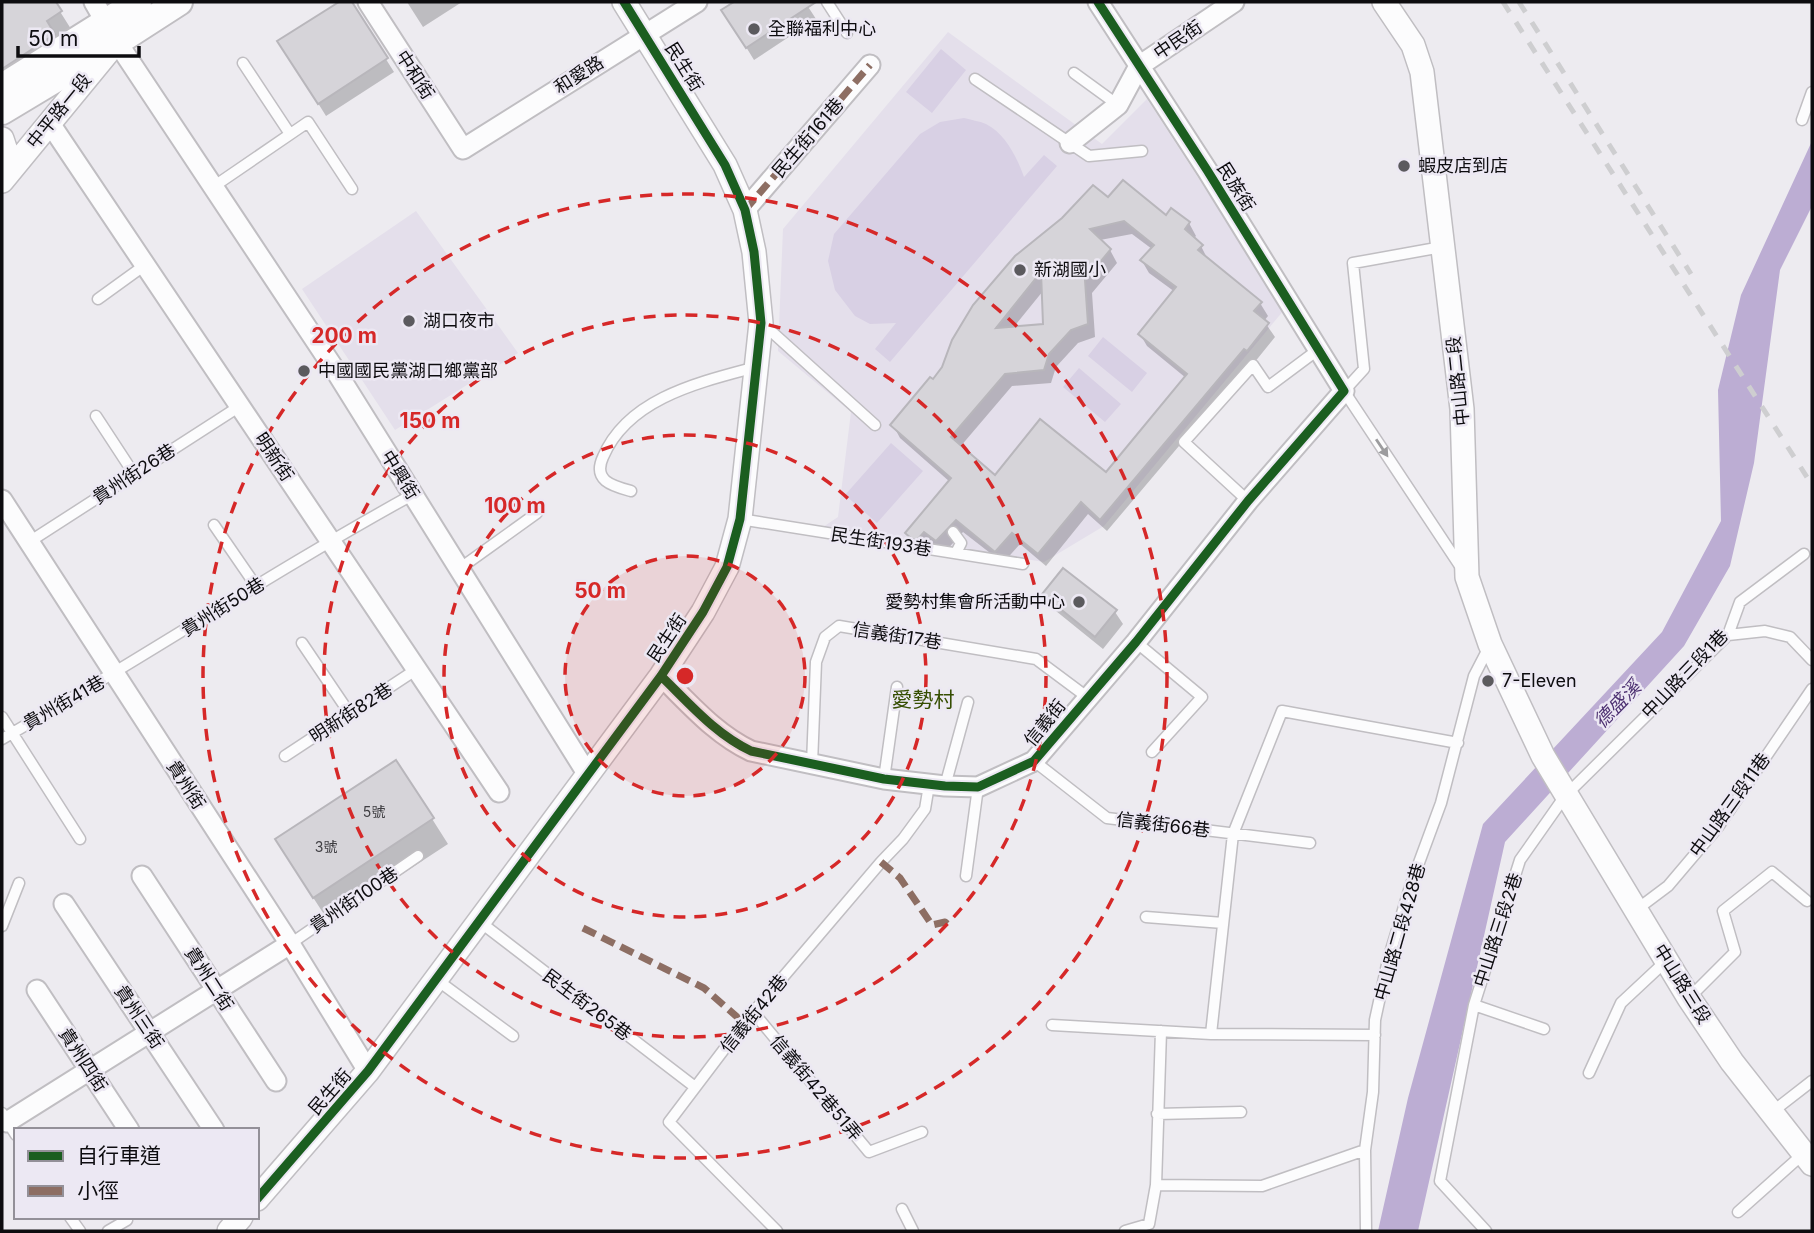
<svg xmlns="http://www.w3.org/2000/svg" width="1814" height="1233" font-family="Inter,'Noto Sans TC',sans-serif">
<rect width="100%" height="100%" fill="#edebf0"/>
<path fill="#e4dfeb" d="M948,32L1102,144L1147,99L1284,310L1104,526L1044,562L823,527L838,517L851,412L778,351L783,229Z
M416,211L518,353L395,430L302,289Z"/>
<path fill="#d8d0e4" d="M941,49L966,70L932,113L906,92Z
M964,118C971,120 979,121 986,124C1006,134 1017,158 1024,177L1044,155L1057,166L890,362L875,349L896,323L870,324L855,316L835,290L828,261L834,234L920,134L940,122Z
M1103,337L1147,373L1132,392L1088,356Z
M1079,368L1121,404L1105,422L1063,387Z
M891,443L923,471L877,523L845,495Z"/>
<path fill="#bcadd3" d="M1812,141V206L1780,270L1754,463L1730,566L1684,646L1505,842L1418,1231H1378L1408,1098L1483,824L1662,632L1721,521L1718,390L1741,295Z"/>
<path fill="#0003" fill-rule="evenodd" d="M2,2H54L71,29L2,93Z
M342,2H350L394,72L326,116L280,42Z
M407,2H462L423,27Z
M737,2H805L816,19L754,60L724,11Z
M1109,200L1189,223L1196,236L1193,239L1201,246L1208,260L1260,303L1268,316L1264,321L1275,337L1254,363L1251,361L1107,531L1088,514L1046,566L1020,544L1003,563L963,532L944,553L932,544L924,551L914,545L907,533L950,482L900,438L893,425ZM1132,234L1152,249L1142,261L1149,273L1175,292L1140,334L1147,346L1186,378L1106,474L995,477L960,447L1012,386L1051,383L1056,367L1078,343L1095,337L1092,293L1117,263L1110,250L1100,240ZM1043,291L1044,326L1013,328Z
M1044,595L1115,612L1123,624L1103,649L1051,607Z
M396,762L448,844L329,922L292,865Z"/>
<path fill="#d6d4d9" stroke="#b8b6bb" stroke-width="2" fill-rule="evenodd" d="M2,2H56L62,11L47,21L55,34L2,69Z
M339,2H352L388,58L318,104L277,41Z
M734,2H816L746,48L721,10Z
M1123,180L1166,215L1171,208L1190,222L1185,229L1203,245L1198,250L1262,302L1254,311L1269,323L1247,351L1244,349L1100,520L1081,502L1038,554L1012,533L995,552L956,520L936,541L924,532L917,540L912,539L905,533L951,478L890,425L930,377L933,379L942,367L952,340L973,305L1015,256L1062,218L1093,185L1108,197ZM1124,221L1154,245L1140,260L1176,287L1138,334L1187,374L1106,472L1040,419L995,475L951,437L1005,374L1044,370L1049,354L1071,330L1088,324L1085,280L1111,249L1090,229ZM1041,272L1043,324L996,328Z
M1063,568L1117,610L1095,637L1042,594Z
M396,760L434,818L313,898L275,839Z"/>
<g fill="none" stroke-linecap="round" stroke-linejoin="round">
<g stroke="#c0bec2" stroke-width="13">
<path id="service" d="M827,2L847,33
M243,63L290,134
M1074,73L1118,105
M975,79L1089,156L1142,151
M1802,120L1812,92
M213,187L308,122L352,189
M1442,247L1353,263L1364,369L1344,391L1462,569
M98,299L145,265
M762,323L875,425
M96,416L134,474
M631,491C613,486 592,481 603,457C628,398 700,382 756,367
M1248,501L1184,442L1253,365L1268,387L1319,349
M740,519L1023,564
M214,525L256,586
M953,532L961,543L956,553
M29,542L240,406
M459,569L537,513
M1728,635L1765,631L1790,637L1812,660
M1136,642L1202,697L1152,752
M302,643L350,714
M2,717L80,839
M2,739C140,660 272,572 412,495
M285,756L417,669
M1034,761L1107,818L1310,843
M812,764L816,662L825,637L839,626L1036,659L1087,697
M884,779L897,687
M945,786L968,702
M966,876L978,787
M1636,910L1668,886L1718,827L1812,689
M1146,917L1223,923
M480,922L695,1087
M2,926L19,883
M290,944L418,856
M437,980L513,1036
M1689,998L1735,952L1723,911L1772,872L1807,901
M1474,1005L1440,1181L1486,1231
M754,1013L869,1152L922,1132
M1052,1025L1211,1034L1375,1035
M1544,1029L1474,1005L1520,860L1565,796L1728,635L1740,602L1804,554
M1211,1034L1233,834L1282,711L1458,743
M1589,1073L1621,1003L1666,961
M1772,1112L1812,1081
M2,1113L16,1135
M1157,1114L1241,1112
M1156,1185L1262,1186L1365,1150
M902,1209L913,1231
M1738,1212L1803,1154
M70,1217L80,1231
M108,1231L127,1220
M777,1231L669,1122L744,1023L881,862L903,839L925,809L929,785
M1125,1231L1149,1224L1156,1185L1161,1031
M1366,1231L1365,1150L1373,1092L1375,1020L1388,960L1410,887L1441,803L1474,676L1489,647"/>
</g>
<g stroke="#c0bec2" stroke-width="23">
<path id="minor" d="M94,2L117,42L337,373L588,775
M368,2L463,149L697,2
M49,122L499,792
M1070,143L1118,105L1139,66L1234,2
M745,210L870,65
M2,500L290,944L368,1071
M661,676C689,703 715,734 751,751L884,779L945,786L978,787L1034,761L1136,642L1248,501L1344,391L1207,170L1098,2
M142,876L276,1081
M64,904L214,1130
M37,990L129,1130
M7,1122L290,944"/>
</g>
<g stroke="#c0bec2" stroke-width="26">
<path id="tertiary" d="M1384,2L1413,45L1422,72L1462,409L1467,577L1490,644L1543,756L1689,998L1732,1062L1812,1164
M2,139L8,157L2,179
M2,181L108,52
M257,1199L368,1071L661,676L703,612L727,567L740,519L761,323L754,252L745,210L725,165L624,2
M229,1231L241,1217"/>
</g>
<g stroke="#c0bec2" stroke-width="30">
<path id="secondary" d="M2,87L138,2
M2,111L117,42L179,2"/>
</g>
<use href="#service" stroke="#fcfcfd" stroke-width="10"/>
<use href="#minor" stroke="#fcfcfd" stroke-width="19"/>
<use href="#tertiary" stroke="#fcfcfd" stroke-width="23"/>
<use href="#secondary" stroke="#fcfcfd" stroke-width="26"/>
<path stroke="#ceced0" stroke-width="5" stroke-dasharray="12 12" stroke-linecap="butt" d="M1503,2L1812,485
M1519,2L1691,274"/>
<path stroke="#8d6e63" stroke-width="7" stroke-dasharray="14 7" stroke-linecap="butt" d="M745,210L870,65
M881,862L900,878L932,925L945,922L951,927
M583,928L704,988L744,1023"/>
<g stroke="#ece8f3" stroke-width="13">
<path id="cycleway" d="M661,676C689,703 715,734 751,751L884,779L945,786L978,787L1034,761L1136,642L1248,501L1344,391L1207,170L1098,2
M257,1199L368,1071L661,676L703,612L727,567L740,519L761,323L754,252L745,210L725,165L624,2"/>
</g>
<use href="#cycleway" stroke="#1b5e20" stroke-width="9"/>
</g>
<defs><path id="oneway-solid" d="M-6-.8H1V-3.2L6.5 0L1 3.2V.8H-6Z" transform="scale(1.75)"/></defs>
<use fill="#9c9c9e" href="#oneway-solid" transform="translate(1382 448) rotate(56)"/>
<circle cx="685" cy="676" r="120" fill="#d62828" fill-opacity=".12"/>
<g fill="none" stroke="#d62828" stroke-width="3.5" stroke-dasharray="12 9">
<circle cx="685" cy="676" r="120"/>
<circle cx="685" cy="676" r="241"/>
<circle cx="685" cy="676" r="361"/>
<circle cx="685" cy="676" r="482"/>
</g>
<g fill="#5b5a5e" stroke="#ece8f3" stroke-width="2.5">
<circle cx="754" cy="29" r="7"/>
<circle cx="1404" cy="166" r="7"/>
<circle cx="1020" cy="270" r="7"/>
<circle cx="409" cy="321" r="7"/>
<circle cx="304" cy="371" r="7"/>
<circle cx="1079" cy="602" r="7"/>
<circle cx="1488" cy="681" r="7"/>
</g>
<g text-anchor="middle" stroke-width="5" stroke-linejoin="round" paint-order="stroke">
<g font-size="14" fill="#3f3e42">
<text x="374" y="817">5號</text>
<text x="326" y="852">3號</text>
</g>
<g font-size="18" fill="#0d0c0f" stroke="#ece8f3" text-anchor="start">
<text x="768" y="35">全聯福利中心</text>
<text x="1418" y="172">蝦皮店到店</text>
<text x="1034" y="276">新湖國小</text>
<text x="423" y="327">湖口夜市</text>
<text x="318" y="377">中國國民黨湖口鄉黨部</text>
<text x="1065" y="608" text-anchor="end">愛勢村集會所活動中心</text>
<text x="1502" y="687">7-Eleven</text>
</g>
<g font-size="18" fill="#0d0c0f" stroke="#ece8f3">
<text transform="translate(1178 40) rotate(-34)" y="6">中民街</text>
<text transform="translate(684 67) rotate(58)" y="6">民生街</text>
<text transform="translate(415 75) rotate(57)" y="6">中和街</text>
<text transform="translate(579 75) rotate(-32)" y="6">和愛路</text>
<text transform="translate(59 111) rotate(-51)" y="6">中平路一段</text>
<text transform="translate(808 138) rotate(-49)" y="6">民生街161巷</text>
<text transform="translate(1236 187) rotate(58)" y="6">民族街</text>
<text transform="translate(1458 381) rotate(-96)" y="6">中山路二段</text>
<text transform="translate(274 457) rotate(56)" y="6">明新街</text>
<text transform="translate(134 474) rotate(-33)" y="6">貴州街26巷</text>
<text transform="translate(400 475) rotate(58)" y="6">中興街</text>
<text transform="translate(881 542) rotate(9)" y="6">民生街193巷</text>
<text transform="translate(223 607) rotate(-32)" y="6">貴州街50巷</text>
<text transform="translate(897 636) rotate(9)" y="6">信義街17巷</text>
<text transform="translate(667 638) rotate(-56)" y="6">民生街</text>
<text transform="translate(1685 674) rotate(-46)" y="6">中山路三段1巷</text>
<text transform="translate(64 703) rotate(-30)" y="6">貴州街41巷</text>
<text transform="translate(351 713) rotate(-33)" y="6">明新街82巷</text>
<text transform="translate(1045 723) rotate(-51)" y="6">信義街</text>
<text transform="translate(186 785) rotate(57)" y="6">貴州街</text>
<text transform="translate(1730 805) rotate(-54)" y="6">中山路三段11巷</text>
<text transform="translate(1163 825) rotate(7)" y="6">信義街66巷</text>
<text transform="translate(354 900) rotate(-34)" y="6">貴州街100巷</text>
<text transform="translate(1498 930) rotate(-72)" y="6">中山路三段2巷</text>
<text transform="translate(1400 932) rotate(-74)" y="6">中山路二段428巷</text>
<text transform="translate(209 979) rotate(57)" y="6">貴州二街</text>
<text transform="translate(1682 984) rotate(58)" y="6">中山路三段</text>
<text transform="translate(587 1005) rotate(37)" y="6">民生街265巷</text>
<text transform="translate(754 1014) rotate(-51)" y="6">信義街42巷</text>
<text transform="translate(139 1017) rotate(56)" y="6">貴州三街</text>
<text transform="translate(83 1060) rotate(57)" y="6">貴州四街</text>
<text transform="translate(816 1088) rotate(50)" y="6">信義街42巷51弄</text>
<text transform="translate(330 1092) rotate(-49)" y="6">民生街</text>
</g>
<g font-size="19" font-style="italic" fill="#4e3272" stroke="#ece8f3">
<text transform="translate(1617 704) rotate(-46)" y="7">德盛溪</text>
</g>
<g font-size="21" fill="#364e02" stroke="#ece8f3">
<text x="923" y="707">愛勢村</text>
</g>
</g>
<circle cx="685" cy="676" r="10" fill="#d62828" stroke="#ece8f3" stroke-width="3.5"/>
<g font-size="21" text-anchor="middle" font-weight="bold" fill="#d62828" stroke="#ece8f3" stroke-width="5" stroke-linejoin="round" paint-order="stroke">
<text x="344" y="343">200 m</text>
<text x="430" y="428">150 m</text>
<text x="515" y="513">100 m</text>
<text x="600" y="598">50 m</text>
</g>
<rect width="1814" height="1233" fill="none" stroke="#0d0c0f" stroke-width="7"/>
<rect x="14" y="1128" width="245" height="91" fill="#ece8f3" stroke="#939098" stroke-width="2"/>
<rect x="28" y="1151" width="35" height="10" fill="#1b5e20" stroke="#939098" stroke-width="2"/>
<text x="77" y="1163" font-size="21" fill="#0d0c0f">自行車道</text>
<rect x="28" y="1186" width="35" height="10" fill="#8d6e63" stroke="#939098" stroke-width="2"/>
<text x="77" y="1198" font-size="21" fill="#0d0c0f">小徑</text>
<path d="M18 46v10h121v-10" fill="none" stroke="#0d0c0f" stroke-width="3.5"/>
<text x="28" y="46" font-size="21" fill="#0d0c0f" stroke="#ece8f3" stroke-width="5" paint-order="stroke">50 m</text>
</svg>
